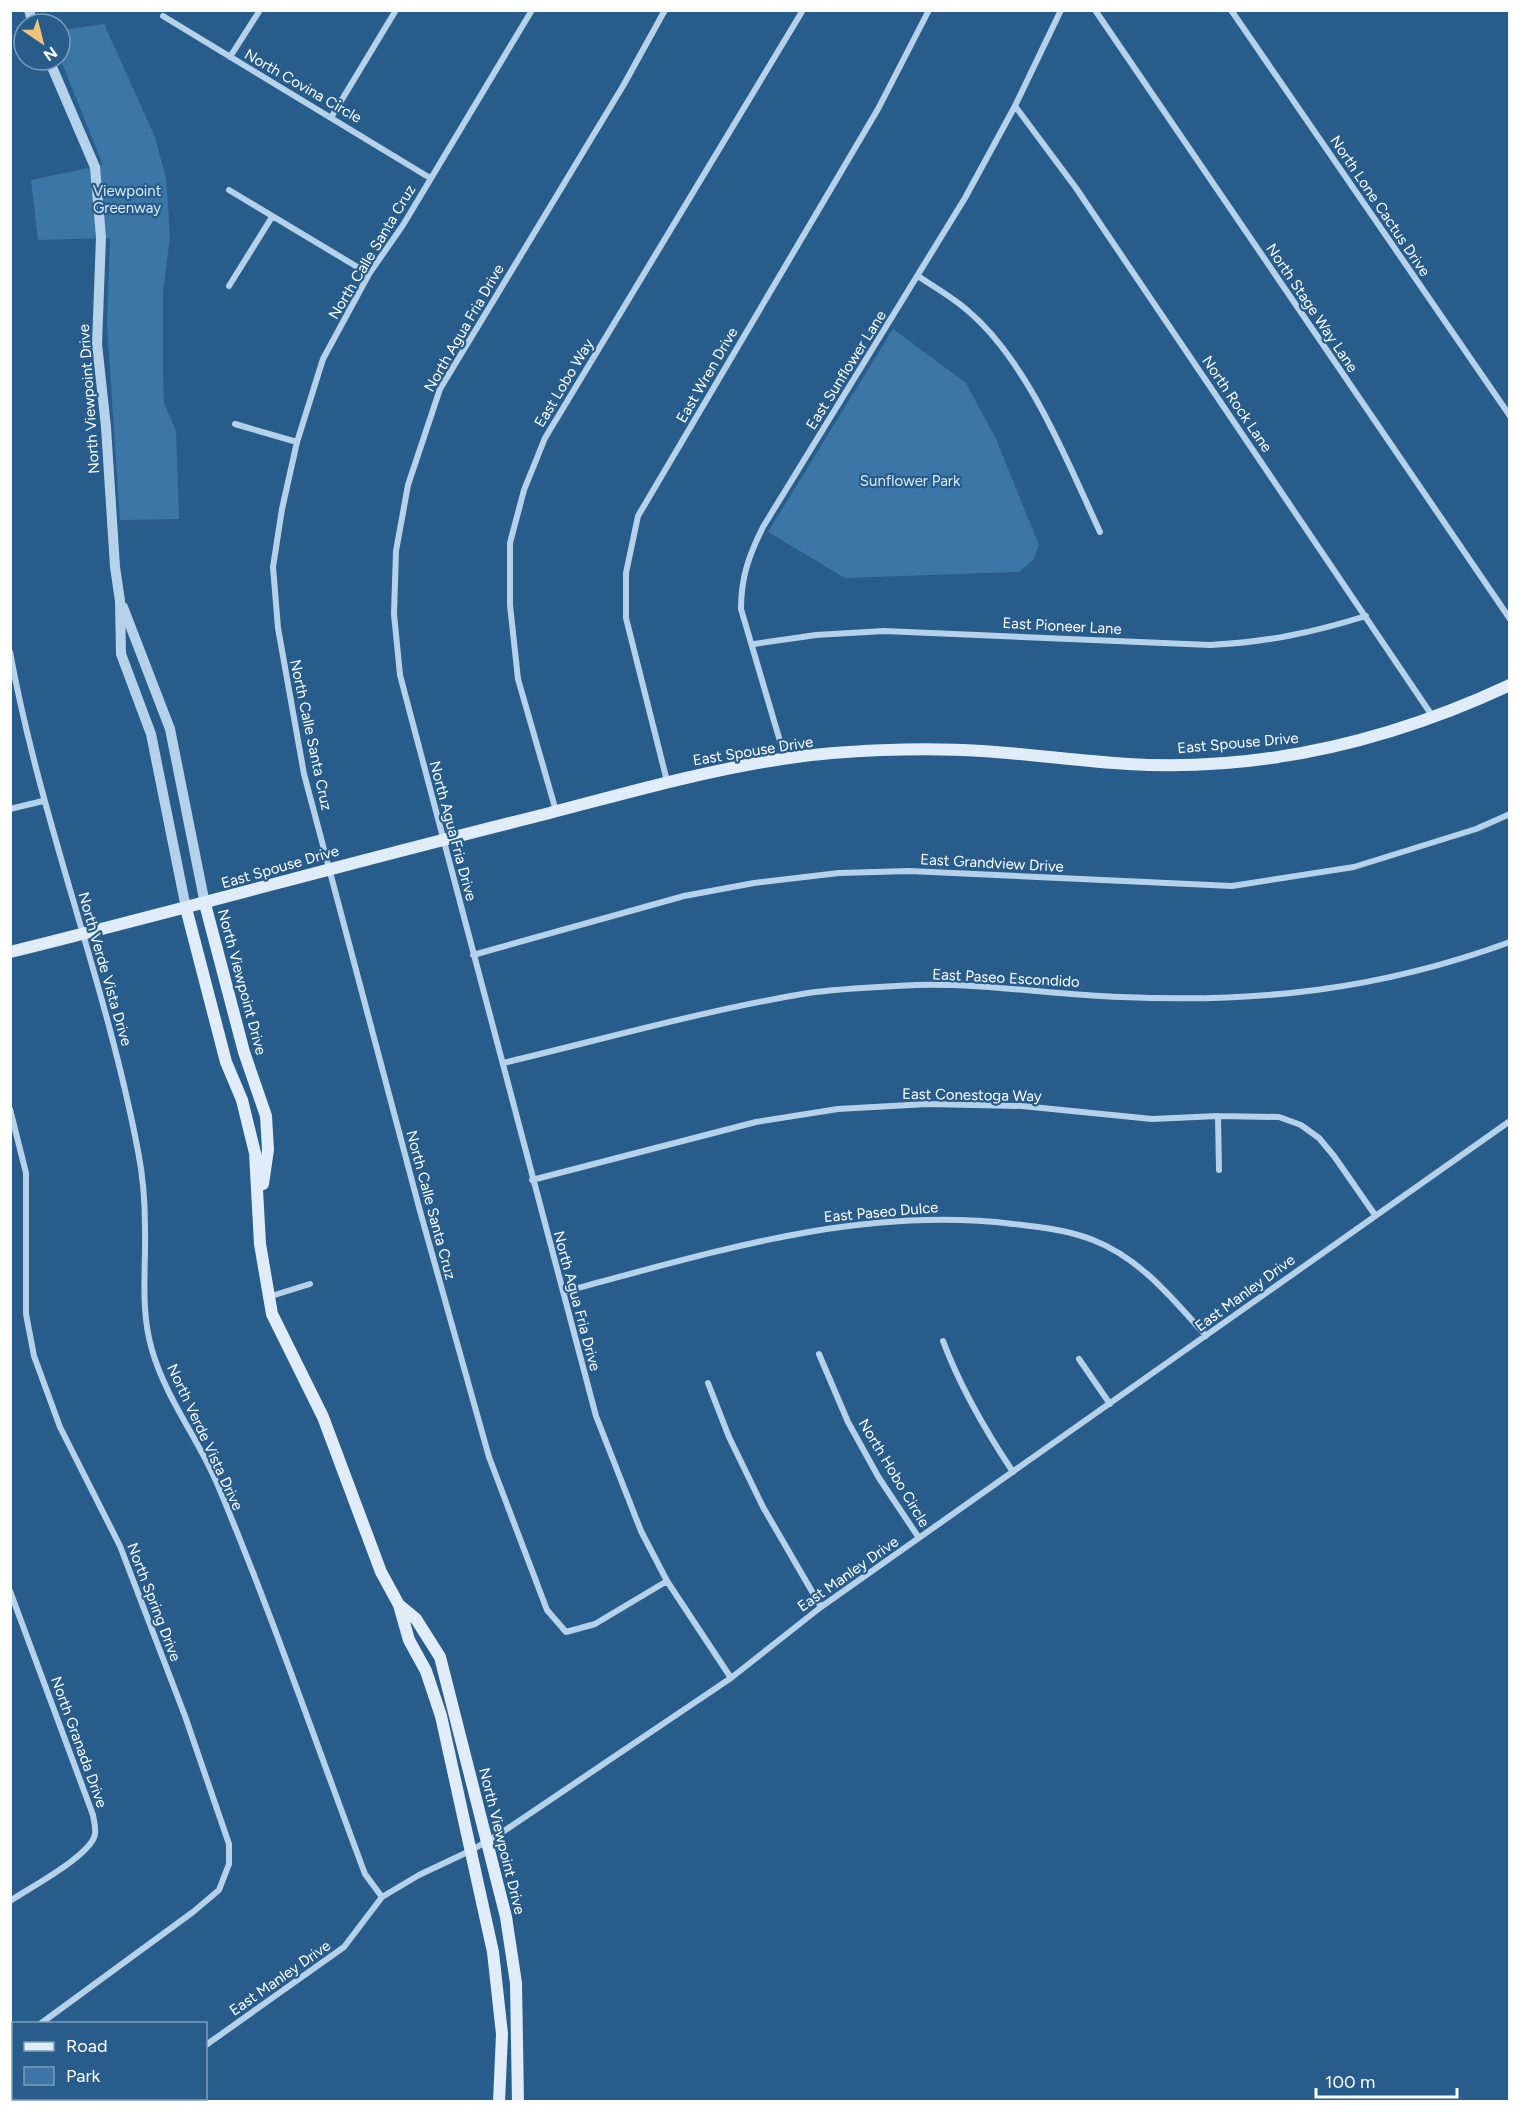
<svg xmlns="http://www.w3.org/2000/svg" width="1520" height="2112" font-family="Figtree,sans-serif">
<rect width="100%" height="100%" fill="#275c8b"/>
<path fill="#3c76a7" d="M104,24L155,137L166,178L170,236L163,293V365L164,403L176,431L179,519L120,520L107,325L110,238L38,240L31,180L103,165L60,58V30Z
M893,329L966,383L996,439L1039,545L1033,560L1019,572L845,578L768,532Z"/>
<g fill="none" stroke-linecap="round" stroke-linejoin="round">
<path stroke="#b5d2ea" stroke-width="6" d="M532,10L403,225L369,274L323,359L297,442L282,509L273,567L278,628L304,774L420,1211L489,1457L547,1610L566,1632L595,1624L667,1581
M665,10L623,86L440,389L408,485L396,551L394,614L400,675L596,1416L641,1531L667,1581L731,1678
M1095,10L1510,619
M1231,10L1510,416
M163,16L430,178
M230,57L260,10
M1015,106L1076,188L1433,717
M332,116L396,10
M229,190L369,274
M918,276C934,287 952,297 967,310C1028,361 1067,461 1100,532
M229,286L272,217
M235,424L297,442
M754,644L816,635L884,631L1210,645C1267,642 1311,633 1366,616
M10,652C41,822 106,982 138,1151C143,1176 145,1203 145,1228C146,1270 140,1309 152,1350C166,1399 200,1441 219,1488C272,1615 317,1746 365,1874L382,1897
M785,758L741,609C741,577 749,555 763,527L965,198L1015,106L1061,10
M667,781L626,618V573L638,516L878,109L929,10
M10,809L43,801
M556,811L518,679L510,605V543L524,490L545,438L803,10
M473,955L684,896L754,883L839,873L909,871L1232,886L1354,867L1476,829L1510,814
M503,1063C604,1039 706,1010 808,993C843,988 881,987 916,985C985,983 1053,995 1121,997C1259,1003 1379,990 1510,942
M10,1109L26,1173V1314L34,1356L60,1427L120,1546L185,1716L229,1844V1864L219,1890L193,1912L40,2024
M1218,1116L1219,1170
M532,1180L756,1122L838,1109L927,1104L1022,1106L1152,1119L1218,1116L1279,1117L1301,1125L1319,1138L1334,1156L1375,1215
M563,1292C710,1253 859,1205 1013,1224C1040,1227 1068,1230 1093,1240C1140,1258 1174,1300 1206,1336
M268,1297L310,1284
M943,1341C961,1389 985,1430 1013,1472
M819,1354L848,1422L879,1478L919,1538
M1079,1359L1110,1404
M708,1383L729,1437L763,1507L821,1607
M10,1591L93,1815C94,1821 96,1829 95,1834C92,1855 29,1888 10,1901
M10,2045L14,2043
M206,2045L344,1947L382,1897L419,1875L472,1850L504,1831L731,1678L821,1607L1510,1121
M10,2081L14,2085
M22,2098L24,2102
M126,2102L131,2098"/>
<path stroke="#b5d2ea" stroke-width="10" d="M29,10L33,24
M49,60L95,167L101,237L97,344L106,427L115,567L120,601L121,654L151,734L186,908
M123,607L170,729L205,904"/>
<path stroke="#e0edf8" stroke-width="12" d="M205,904L244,1052L266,1116L268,1150L263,1184
M186,908L226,1062L242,1100L255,1153L260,1244L272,1314L323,1417L381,1572L399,1605L409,1640L426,1671L441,1716L493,1952L502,2034L499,2102
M10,952C185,909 359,860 534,817C616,796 697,772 782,759C840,750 923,747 982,751C1031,754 1079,761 1128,764C1261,772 1390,741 1510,685
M399,1605L416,1619L440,1657L506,1917L516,1983L518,2102"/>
</g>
<g text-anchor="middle" stroke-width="4.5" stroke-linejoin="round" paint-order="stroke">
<g font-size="15" fill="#fff" stroke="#275c8b">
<text transform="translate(303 86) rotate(30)" y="5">North Covina Circle</text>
<text transform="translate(1380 206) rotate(56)" y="5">North Lone Cactus Drive</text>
<text transform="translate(372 252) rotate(-59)" y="5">North Calle Santa Cruz</text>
<text transform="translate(1312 308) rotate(56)" y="5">North Stage Way Lane</text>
<text transform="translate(464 328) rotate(-60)" y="5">North Agua Fria Drive</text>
<text transform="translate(846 370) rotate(-58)" y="5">East Sunflower Lane</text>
<text transform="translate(707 375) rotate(-60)" y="5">East Wren Drive</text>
<text transform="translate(564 383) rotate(-59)" y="5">East Lobo Way</text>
<text transform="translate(89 399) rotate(-94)" y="5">North Viewpoint Drive</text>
<text transform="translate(1237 404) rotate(56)" y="5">North Rock Lane</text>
<text transform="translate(1062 626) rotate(3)" y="5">East Pioneer Lane</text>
<text transform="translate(311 735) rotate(78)" y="5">North Calle Santa Cruz</text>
<text transform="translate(1238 743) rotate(-5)" y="5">East Spouse Drive</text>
<text transform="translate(753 751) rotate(-9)" y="5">East Spouse Drive</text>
<text transform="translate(453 831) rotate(75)" y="5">North Agua Fria Drive</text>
<text transform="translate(992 863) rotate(3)" y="5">East Grandview Drive</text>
<text transform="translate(280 867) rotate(-16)" y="5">East Spouse Drive</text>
<text transform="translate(105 969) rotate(74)" y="5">North Verde Vista Drive</text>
<text transform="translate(1006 978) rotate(3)" y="5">East Paseo Escondido</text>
<text transform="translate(242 982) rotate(75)" y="5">North Viewpoint Drive</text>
<text transform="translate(972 1095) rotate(1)" y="5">East Conestoga Way</text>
<text transform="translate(431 1205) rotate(75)" y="5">North Calle Santa Cruz</text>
<text transform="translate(881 1212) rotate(-5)" y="5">East Paseo Dulce</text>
<text transform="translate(1245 1293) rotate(-36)" y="5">East Manley Drive</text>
<text transform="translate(577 1301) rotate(75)" y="5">North Agua Fria Drive</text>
<text transform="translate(205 1437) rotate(65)" y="5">North Verde Vista Drive</text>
<text transform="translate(894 1473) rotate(59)" y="5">North Hobo Circle</text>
<text transform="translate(848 1574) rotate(-35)" y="5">East Manley Drive</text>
<text transform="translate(154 1602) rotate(69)" y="5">North Spring Drive</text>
<text transform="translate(79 1742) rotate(70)" y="5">North Granada Drive</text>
<text transform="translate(502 1841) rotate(76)" y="5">North Viewpoint Drive</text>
<text transform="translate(280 1978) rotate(-35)" y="5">East Manley Drive</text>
</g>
<g font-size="15" fill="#daeaf8" stroke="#275c8b">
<text x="127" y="196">Viewpoint<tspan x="127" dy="17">Greenway</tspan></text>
<text x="910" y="486">Sunflower Park</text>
</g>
</g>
<rect width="1520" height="2112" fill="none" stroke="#ffffff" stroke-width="24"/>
<rect x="12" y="2022" width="195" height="78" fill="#275c8b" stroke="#7d9db9" stroke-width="1.5"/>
<rect x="24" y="2042" width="30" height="9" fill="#e0edf8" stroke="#7d9db9" stroke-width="1.5"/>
<text x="66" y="2052" font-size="18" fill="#ffffff">Road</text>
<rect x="24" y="2067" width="30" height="18" fill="#3c76a7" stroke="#7d9db9" stroke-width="1.5"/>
<text x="66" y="2082" font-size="18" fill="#ffffff">Park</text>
<g transform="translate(42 42) rotate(145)"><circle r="28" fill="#275c8b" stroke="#7d9db9" stroke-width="1.5"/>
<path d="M0-4.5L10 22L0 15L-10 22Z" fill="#f2c47b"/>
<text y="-9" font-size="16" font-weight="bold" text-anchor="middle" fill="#ffffff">N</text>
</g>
<path d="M1316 2088v9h141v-9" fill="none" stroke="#ffffff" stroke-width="3"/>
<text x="1325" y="2088" font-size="18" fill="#ffffff" stroke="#275c8b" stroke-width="4.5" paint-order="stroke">100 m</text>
</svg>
